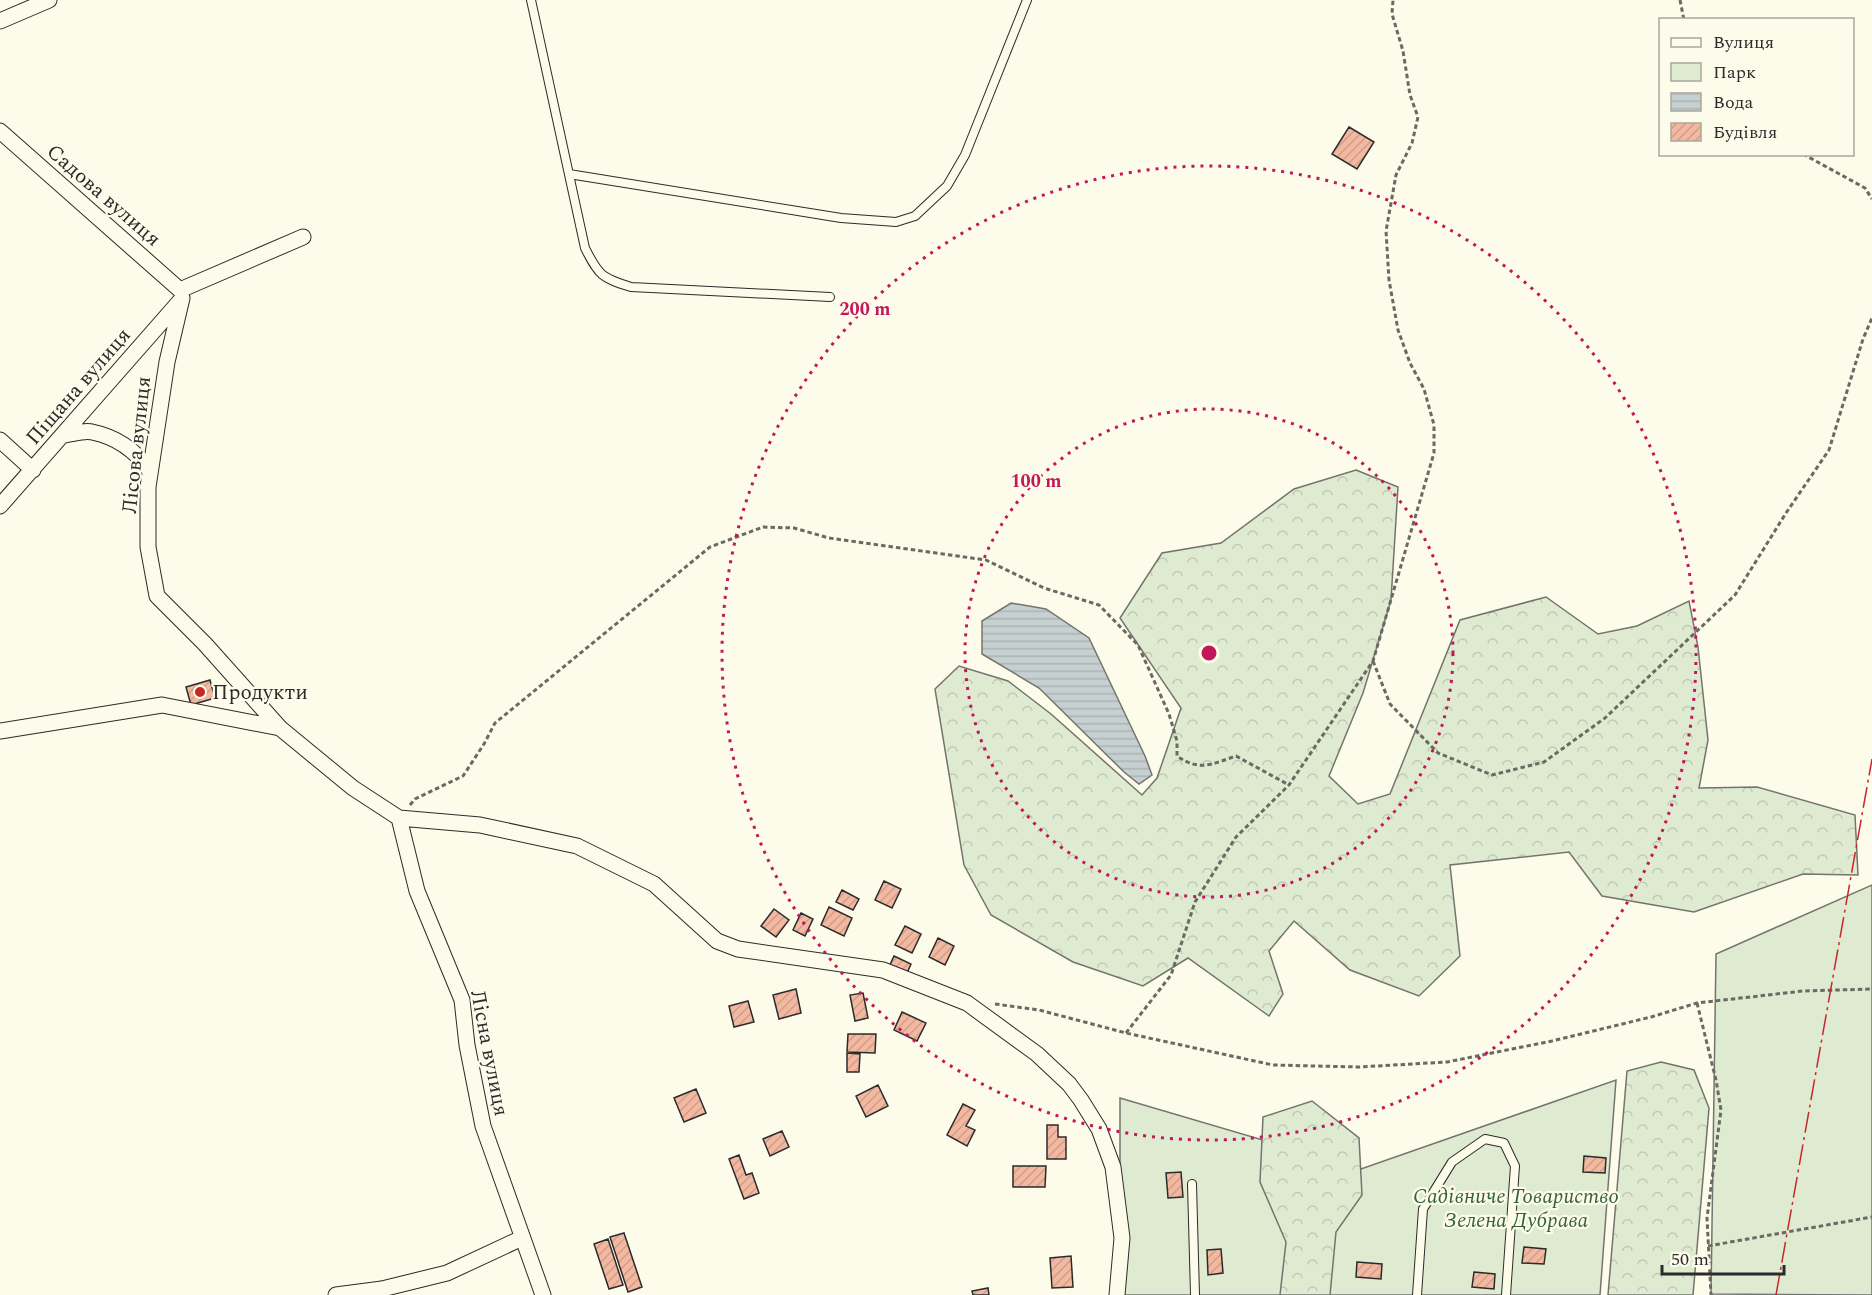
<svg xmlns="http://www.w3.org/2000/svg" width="1872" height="1295" font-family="Spectral,serif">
<defs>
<pattern id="forest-crowns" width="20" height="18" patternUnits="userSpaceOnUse" patternTransform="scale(1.5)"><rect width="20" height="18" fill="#deebd1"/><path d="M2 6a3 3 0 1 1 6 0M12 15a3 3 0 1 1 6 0" fill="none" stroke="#bfcab4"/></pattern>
<pattern id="water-rules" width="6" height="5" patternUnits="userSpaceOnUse" patternTransform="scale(1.5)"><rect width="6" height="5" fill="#c7d0d0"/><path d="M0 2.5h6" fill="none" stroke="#abb3b3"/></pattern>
<pattern id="building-hatch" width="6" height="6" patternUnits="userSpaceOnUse" patternTransform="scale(1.5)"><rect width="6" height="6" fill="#f2b8a0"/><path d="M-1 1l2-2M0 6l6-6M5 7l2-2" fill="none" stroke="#d09e8a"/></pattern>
</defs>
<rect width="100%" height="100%" fill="#fdfbea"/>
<path fill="#deebd1" stroke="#74746e" stroke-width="1.5" d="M1872,885V1295L1711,1294L1716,954Z
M1616,1080L1600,1295H1120V1098L1361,1169Z"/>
<path fill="url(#forest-crowns)" stroke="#74746e" stroke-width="1.5" d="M1356,470L1398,487L1391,600L1363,693L1329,776L1358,804L1390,794L1460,620L1546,597L1598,634L1637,626L1689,601L1698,647L1708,740L1699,788L1757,787L1855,815L1858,875L1803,874L1694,912L1602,896L1569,852L1450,865L1460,956L1419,996L1350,970L1294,921L1269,951L1283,994L1269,1016L1188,958L1143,986L1073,962L991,915L964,865L935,689L959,666L1008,681L1051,714L1142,795L1157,778L1181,708L1120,618L1162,553L1221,543L1294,489Z
M1661,1062L1694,1070L1709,1108L1693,1295H1608L1627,1071Z
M1312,1101L1359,1138L1362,1195L1336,1232L1330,1295H1280L1286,1242L1260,1182L1263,1117Z"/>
<path fill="url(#water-rules)" stroke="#74746e" stroke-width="1.5" d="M1011,603L1046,609L1089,638L1145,756L1152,775L1139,784L1124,772L1039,688L982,654V621Z"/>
<path fill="url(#building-hatch)" stroke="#2b2b2b" stroke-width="1.5" d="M1349,127L1374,142L1357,169L1332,154Z
M210,680L215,698L191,705L186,687Z
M884,881L901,889L892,908L875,900Z
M842,890L859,899L853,910L836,902Z
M829,907L852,918L844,936L821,925Z
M774,909L789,920L776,937L761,926Z
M801,913L813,919L805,936L793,930Z
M905,926L921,934L912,953L895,945Z
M938,938L954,946L945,965L929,957Z
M894,956L911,964L906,975L889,967Z
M796,989L801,1013L779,1019L773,995Z
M863,993L868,1018L855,1021L850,995Z
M748,1001L754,1022L734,1027L729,1006Z
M902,1012L926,1023L917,1041L894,1030Z
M848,1034H876L875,1053L847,1052Z
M847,1053L860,1054L859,1072H847Z
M878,1085L888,1106L866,1117L856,1096Z
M696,1089L706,1113L684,1122L674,1098Z
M963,1104L975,1110L966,1126L975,1130L967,1146L947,1135Z
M1047,1125H1058V1137H1066V1159H1047Z
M782,1131L789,1147L770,1156L763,1139Z
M739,1155L746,1175L752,1173L759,1193L744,1199L729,1159Z
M1584,1156L1606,1158L1605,1173L1583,1172Z
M1013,1166H1046L1045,1187H1013Z
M1181,1172L1183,1197L1168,1198L1166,1173Z
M624,1233L642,1287L628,1292L610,1237Z
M608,1239L623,1285L609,1289L594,1244Z
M1524,1247L1546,1249L1544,1264L1522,1263Z
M1221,1249L1223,1273L1208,1275L1207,1250Z
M1071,1256L1073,1287L1052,1288L1050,1258Z
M1357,1262L1382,1264L1381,1279L1356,1277Z
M1474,1272L1495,1274L1494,1289L1472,1287Z
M988,1288L989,1295H973L972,1291Z"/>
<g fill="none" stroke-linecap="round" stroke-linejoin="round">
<g stroke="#2b2b2b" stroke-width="10">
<path id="service" d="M531,0L585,248C599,276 602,278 631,287L830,297
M569,174L841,218L896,222L915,216L947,186L965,155L1027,0
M1192,1184L1195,1295
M1417,1295L1423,1209L1452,1162L1485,1139L1504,1143L1515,1166L1506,1295"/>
</g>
<g stroke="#2b2b2b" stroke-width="17">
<path id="minor" d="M0,21L49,0
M0,131L180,290
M180,290L303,237
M182,298L167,362L148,487V547L157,596L205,644L280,728
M64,435C73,434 84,430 92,432C117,437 136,451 150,471
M0,440L33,470
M0,506L180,301
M0,731L162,705L280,728L353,788L399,818L480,825L577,846L654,884L717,941L738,949L883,970L967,1003L1037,1054L1069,1084L1081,1100L1099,1129L1113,1167L1122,1238L1117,1295
M399,818L417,891L462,1000L467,1045L483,1126L543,1295
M336,1295L382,1289L447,1273L522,1238"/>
</g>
<path stroke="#6a6964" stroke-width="3" stroke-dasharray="4.5 3" stroke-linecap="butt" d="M1680,0L1684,20
M1803,154L1865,188L1872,199
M1373,661L1390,704L1438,753L1492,775L1544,762L1605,718L1735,595L1786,513L1829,450L1863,339L1872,318
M410,805L415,799L463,776L484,744L495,723L710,547L763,527L794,528L829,538L986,560L1044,588L1099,605L1138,645L1169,714L1177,741V756C1200,772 1212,764 1236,756L1289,785
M1697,1003L1716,1080L1721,1110L1707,1218L1711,1295
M995,1004L1039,1010L1126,1033L1273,1065L1359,1067L1447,1062L1552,1041L1651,1017L1697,1003L1803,991L1872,989
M1126,1033L1171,975L1195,902L1236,837L1289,785L1373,661L1434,453V425L1424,389L1410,363L1398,330L1389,280L1386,231L1396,175L1412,143L1418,117L1410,95L1403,51L1392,14L1393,0
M1708,1246L1872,1217"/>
<use href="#service" stroke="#fdfbea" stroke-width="8"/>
<use href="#minor" stroke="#fdfbea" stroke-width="15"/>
<path stroke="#c62828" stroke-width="1.5" stroke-dasharray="21 4.5 3 4.5" stroke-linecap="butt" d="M1776,1295L1872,759"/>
</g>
<g fill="none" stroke="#c2185b" stroke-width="3" stroke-dasharray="3 6">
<circle cx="1209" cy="653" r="244"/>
<circle cx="1209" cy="653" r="487"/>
</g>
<circle fill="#c62828" stroke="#fdfbea" stroke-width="2" cx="200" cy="692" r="6"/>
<g text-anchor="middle" stroke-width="4.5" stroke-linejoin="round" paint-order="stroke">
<g font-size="21" fill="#2b2b2b" stroke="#fdfbea">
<text transform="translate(104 195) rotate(41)" y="7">Садова вулиця</text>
<text transform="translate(78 386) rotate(-49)" y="7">Піщана вулиця</text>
<text transform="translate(136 445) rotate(-84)" y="7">Лісова вулиця</text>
<text transform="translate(490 1053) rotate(79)" y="7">Лісна вулиця</text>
</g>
<g font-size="21" fill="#2b2b2b" stroke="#fdfbea" text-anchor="start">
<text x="212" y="699">Продукти</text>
</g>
<g font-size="21" font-style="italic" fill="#34623c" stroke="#fdfbea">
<text x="1516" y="1203">Садівниче Товариство<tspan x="1516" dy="24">Зелена Дубрава</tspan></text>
</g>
</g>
<circle cx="1209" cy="653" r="9" fill="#c2185b" stroke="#fdfbea" stroke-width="3"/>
<g font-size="18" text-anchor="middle" font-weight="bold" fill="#c2185b" stroke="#fdfbea" stroke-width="4.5" stroke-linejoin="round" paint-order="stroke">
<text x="865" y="315">200 m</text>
<text x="1036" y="487">100 m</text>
</g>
<rect x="1659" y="18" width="195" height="138" fill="#fdfbea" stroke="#a9a89e" stroke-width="1.5"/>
<rect x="1671" y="38" width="30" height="9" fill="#fdfbea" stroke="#a9a89e" stroke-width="1.5"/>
<text x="1713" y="48" font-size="18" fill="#2b2b2b">Вулиця</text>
<rect x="1671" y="63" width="30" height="18" fill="#deebd1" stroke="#a9a89e" stroke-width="1.5"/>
<text x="1713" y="78" font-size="18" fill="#2b2b2b">Парк</text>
<rect x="1671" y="93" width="30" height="18" fill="url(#water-rules)" stroke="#a9a89e" stroke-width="1.5"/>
<text x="1713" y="108" font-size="18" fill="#2b2b2b">Вода</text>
<rect x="1671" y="123" width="30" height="18" fill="url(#building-hatch)" stroke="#a9a89e" stroke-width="1.5"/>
<text x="1713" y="138" font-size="18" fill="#2b2b2b">Будівля</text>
<path d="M1662 1265v9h122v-9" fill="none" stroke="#2b2b2b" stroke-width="3"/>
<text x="1671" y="1265" font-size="18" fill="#2b2b2b" stroke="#fdfbea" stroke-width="4.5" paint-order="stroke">50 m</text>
</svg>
